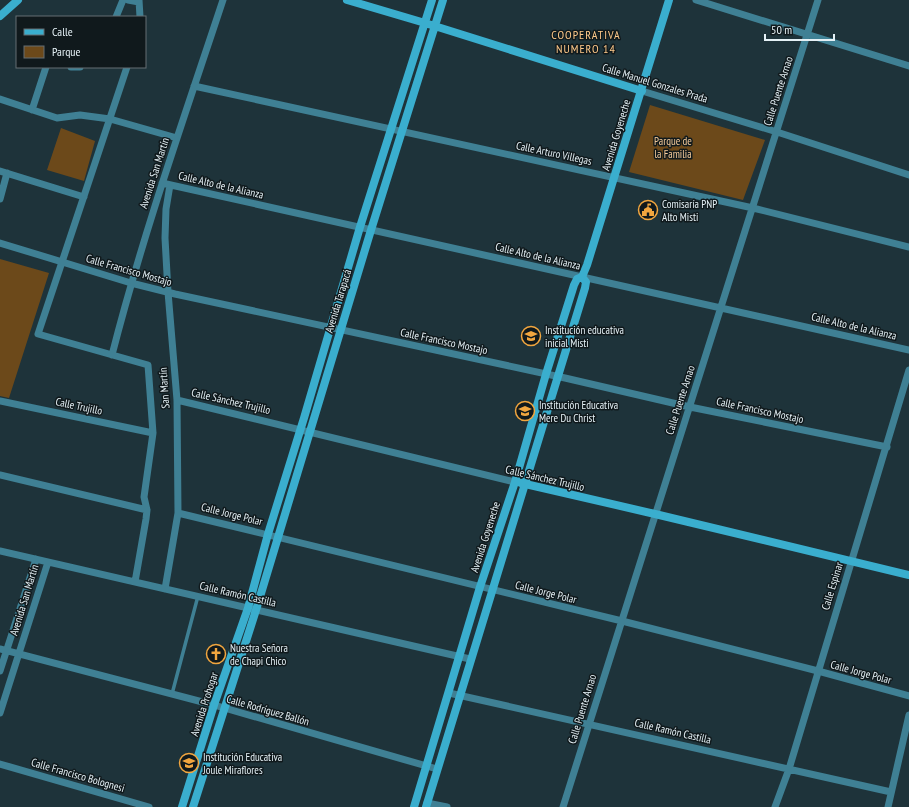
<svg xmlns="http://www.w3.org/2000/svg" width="909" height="807" font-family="'PT Sans Narrow',sans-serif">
<rect width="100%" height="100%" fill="#1e333a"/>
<path fill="#6c491a" d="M650,105L765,140L743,200L629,172Z
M61,128L95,141L84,181L47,170Z
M0,259L49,273L9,398L0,396Z"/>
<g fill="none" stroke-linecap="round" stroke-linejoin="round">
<path stroke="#3f8094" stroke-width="3.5" d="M172,694L198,596"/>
<path stroke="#3f8094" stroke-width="7" d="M128,0L139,2
M139,0L140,17
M696,0L909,66
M116,17L123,0
M71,67H80
M127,67L38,334L148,365L153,433L144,497L147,510L146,519L135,582
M194,86L753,208L909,247
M642,91L777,132L909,175
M0,99L57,118L80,115L110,119L177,138
M32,110L46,67
M0,171L84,197
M162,183L909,350
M0,199L7,173
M0,243L131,283L175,294L565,378L690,407L887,447
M112,355C143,234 184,118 223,0
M177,400L515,482
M0,401L153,433
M0,475L147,510
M178,513L622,621L818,671L909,696
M0,551L470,659
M165,589L178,513L177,400L168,292L165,238L166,209L170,185
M0,649L214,705L437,769
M0,671L36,559
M449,693L891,792
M0,713L48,562
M0,764L149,807
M427,803L447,807
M563,807L818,0
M775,807L789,769L909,370
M888,807L909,715"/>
<path stroke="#3aaece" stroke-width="8" d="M347,0L425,23L642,91
M0,16L18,0
M521,483L655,514L909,575
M182,807L214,705L248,608L268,534L304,418L360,227L432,0
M193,807L256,610L371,230L443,0
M414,807L480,587L515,482L546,374L574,285L577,279L582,277L587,265L669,0
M426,807L585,288L586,282L582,277"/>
</g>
<defs>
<g id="civic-ring" transform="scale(1)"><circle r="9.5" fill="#10191c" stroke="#f1a63f" stroke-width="1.5"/><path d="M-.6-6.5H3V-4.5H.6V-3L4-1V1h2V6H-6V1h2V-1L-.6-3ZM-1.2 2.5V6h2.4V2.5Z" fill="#f1a63f"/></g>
<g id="school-ring" transform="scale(1)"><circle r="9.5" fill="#10191c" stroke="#f1a63f" stroke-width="1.5"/><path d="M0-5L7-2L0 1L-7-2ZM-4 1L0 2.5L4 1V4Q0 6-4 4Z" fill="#f1a63f"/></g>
<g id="church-ring" transform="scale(1)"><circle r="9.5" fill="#10191c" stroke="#f1a63f" stroke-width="1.5"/><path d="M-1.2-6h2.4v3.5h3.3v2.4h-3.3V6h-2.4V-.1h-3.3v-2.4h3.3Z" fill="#f1a63f"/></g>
</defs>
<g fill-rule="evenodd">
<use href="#civic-ring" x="648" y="210"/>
<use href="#school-ring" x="531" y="336"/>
<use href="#school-ring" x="525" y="411"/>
<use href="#church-ring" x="216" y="654"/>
<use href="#school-ring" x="189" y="763"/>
</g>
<g text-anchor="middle" stroke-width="3" stroke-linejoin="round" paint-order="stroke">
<g font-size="11" fill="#e5f1f6" stroke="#10191c">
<text transform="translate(655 83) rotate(17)" y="4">Calle Manuel Gonzales Prada</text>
<text transform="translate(778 91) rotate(-72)" y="4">Calle Puente Arnao</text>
<text transform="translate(616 135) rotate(-73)" y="4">Avenida Goyeneche</text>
<text transform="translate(554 153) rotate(12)" y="4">Calle Arturo Villegas</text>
<text transform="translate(154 173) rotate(-72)" y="4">Avenida San Martín</text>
<text transform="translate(221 185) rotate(13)" y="4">Calle Alto de la Alianza</text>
<text transform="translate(538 256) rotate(13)" y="4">Calle Alto de la Alianza</text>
<text transform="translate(129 270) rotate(16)" y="4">Calle Francisco Mostajo</text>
<text transform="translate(338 301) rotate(-73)" y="4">Avenida Tarapacá</text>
<text transform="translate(854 326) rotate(13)" y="4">Calle Alto de la Alianza</text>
<text transform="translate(444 341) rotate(12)" y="4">Calle Francisco Mostajo</text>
<text transform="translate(164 388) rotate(-94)" y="4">San Martín</text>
<text transform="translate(680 400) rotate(-72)" y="4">Calle Puente Arnao</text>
<text transform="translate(231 401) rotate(13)" y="4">Calle Sánchez Trujillo</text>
<text transform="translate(79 406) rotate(12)" y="4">Calle Trujillo</text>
<text transform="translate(760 410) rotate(12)" y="4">Calle Francisco Mostajo</text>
<text transform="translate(545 478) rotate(13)" y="4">Calle Sánchez Trujillo</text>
<text transform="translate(232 514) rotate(14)" y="4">Calle Jorge Polar</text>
<text transform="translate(485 537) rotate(-72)" y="4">Avenida Goyeneche</text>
<text transform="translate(832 586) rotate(-73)" y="4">Calle Espinar</text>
<text transform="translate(546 592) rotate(14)" y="4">Calle Jorge Polar</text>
<text transform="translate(238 594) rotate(13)" y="4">Calle Ramón Castilla</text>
<text transform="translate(24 600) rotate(-73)" y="4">Avenida San Martín</text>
<text transform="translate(861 672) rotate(15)" y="4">Calle Jorge Polar</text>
<text transform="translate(204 704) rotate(-72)" y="4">Avenida Prohogar</text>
<text transform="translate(582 709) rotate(-73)" y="4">Calle Puente Arnao</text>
<text transform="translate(268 710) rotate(16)" y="4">Calle Rodríguez Ballón</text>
<text transform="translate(673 731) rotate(13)" y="4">Calle Ramón Castilla</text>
<text transform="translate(78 775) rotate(16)" y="4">Calle Francisco Bolognesi</text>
</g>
<g font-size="11" fill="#f5cb9a" stroke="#10191c">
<text x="673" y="145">Parque de<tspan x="673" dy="13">la Familia</tspan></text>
</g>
<g font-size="11" fill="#e5f1f6" stroke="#10191c" text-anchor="start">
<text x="662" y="208">Comisaría PNP<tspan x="662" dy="13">Alto Misti</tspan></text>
<text x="545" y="334">Institución educativa<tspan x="545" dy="13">inicial Misti</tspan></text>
<text x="539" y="409">Institución Educativa<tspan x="539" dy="13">Mere Du Christ</tspan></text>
<text x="230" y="652">Nuestra Señora<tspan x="230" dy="13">de Chapi Chico</tspan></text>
<text x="203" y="761">Institución Educativa<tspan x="203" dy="13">Joule Miraflores</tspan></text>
</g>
<g font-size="12" letter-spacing="1" fill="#fec98a" stroke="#10191c">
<text x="586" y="39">COOPERATIVA<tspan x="586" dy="14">NUMERO 14</tspan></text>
</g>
</g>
<rect x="16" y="16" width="130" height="52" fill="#10191c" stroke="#656f73"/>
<rect x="24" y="29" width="20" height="6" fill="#3aaece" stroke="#656f73"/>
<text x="52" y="36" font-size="12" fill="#e5f1f6">Calle</text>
<rect x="24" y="46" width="20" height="12" fill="#6c491a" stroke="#656f73"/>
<text x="52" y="56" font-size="12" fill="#e5f1f6">Parque</text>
<path d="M765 34v6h69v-6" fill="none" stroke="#e5f1f6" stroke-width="2"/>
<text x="771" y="34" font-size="12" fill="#e5f1f6" stroke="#10191c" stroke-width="3" paint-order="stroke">50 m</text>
</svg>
